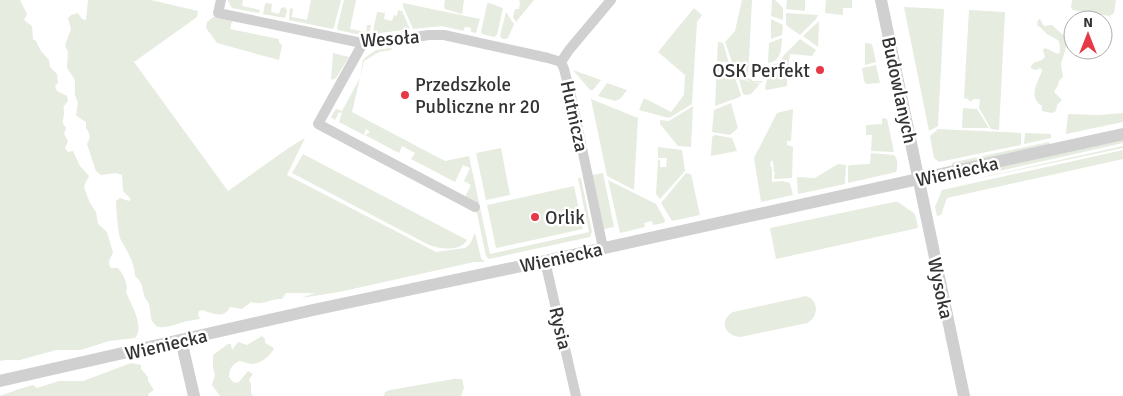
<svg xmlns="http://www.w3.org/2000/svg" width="1123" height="396" font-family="Signika,sans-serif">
<rect width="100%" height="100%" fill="#fff"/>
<path fill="#e6ecdf" d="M0,0H20L27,14L24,20L32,26L33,39L36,41L41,51L49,60L50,67L57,74L58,83L55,86L57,91L67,96L68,101L64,106C63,109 64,111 64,113C64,120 60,121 66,128L64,134L68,141L65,148L68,152L73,151L80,166L89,176L84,186L85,190L90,203L96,212L98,224L107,232L113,253C110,259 107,262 111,268H118C123,274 129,284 126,292C131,305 145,326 135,338L109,341L81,350H56L20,360C13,361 8,359 0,361Z
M88,0H151L198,11L197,17L134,62L228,191L290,147L305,138L287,175L436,252L465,248L470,244L475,233L481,258L485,262H474L339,292L301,298L315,293H286L282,299C269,298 265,306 251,302L242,309L230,307C223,320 213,313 202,310L199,311L198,314L200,319C196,320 192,320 188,321C178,323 169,328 158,327C148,320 152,314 149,305C149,302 146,300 145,298C142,289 143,282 135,276C134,261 128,253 121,240C118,236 116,206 116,201L120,198L129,201L131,199L123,191L122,175L116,173L101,175L96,171L87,144C91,137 90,134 86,128V122L78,117L76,115L78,103L75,95V80L67,68L68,52L65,45L71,29L68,18L71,15L78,13L82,19L86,20Z
M228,0H243L242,6L260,10L259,13L232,8L229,3Z
M311,0H341L334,27L333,29L289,20L290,8L293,9L292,17L307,20Z
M344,0H356L350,29L366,32L367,25H371L369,34L361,35L338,30L337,28Z
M445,0H464L462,14L445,9L444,6Z
M519,0H534L516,22L513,17L515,9H519L520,2Z
M742,0H752L748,78L752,79V81H763L761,83L752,82L737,76L725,42L735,31Z
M772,0H775L783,8V20L771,16Z
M787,0H805V11L786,9Z
M826,0H852V8H843V15L825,13Z
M1072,0H1116L1114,13L1110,16L1073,10L1071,8Z
M267,3L272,4L271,12L279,14L281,8L284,7L287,10L285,18L263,14L265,4Z
M403,3L480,19L476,33L471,32V28L465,27L463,31L442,26L413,29L403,6Z
M489,3L503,8L497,35L494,37L482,34L481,32L487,4Z
M904,7L944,9L938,126L929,131Z
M694,8L702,15L697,22L692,104L669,118L639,110L644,98L671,112L684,95L685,75L658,52Z
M398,10L402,11L410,29L374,34L373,32L377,12L385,13L384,19L392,21L394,15L397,16Z
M969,10L1005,12L999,130L991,129L979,108L980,99H974L970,102L968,99L964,98Z
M506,12L514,24L508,38L505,39H502L500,36Z
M786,13L818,15L816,19L800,35L786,25Z
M213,17L232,21L230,29L279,39V42L282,45L279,60L217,43L206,28L207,22Z
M771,19L783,25L782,35L771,39Z
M1040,19L1044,26L1052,25L1063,35H1073V44L1066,47L1061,64L1063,77L1059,81L1058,85L1054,92L1062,100L1057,105L1056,111L1052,113L1042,111V106C1028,97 1037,84 1042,71L1041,68L1035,70L1031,68C1032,60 1041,63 1045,57L1043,50L1045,48L1058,54L1060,52C1060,37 1058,41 1047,34C1044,31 1041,28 1037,25L1038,20Z
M819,21V23L818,47L803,36Z
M782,38C781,49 782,61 768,63L769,43Z
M800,39L816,50L812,56L790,54L787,75L772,65L780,62L784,55Z
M718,42L723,43L729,63L717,61Z
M865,43L872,44L876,62L865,65Z
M392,48L391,50L379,52L364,61L352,112L445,161L469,156L490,254L589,232L578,178H581L592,232L590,237L489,259L486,256L477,213L473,211L465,197L471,185L464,181L470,168L463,165L455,182L411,159L415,153L402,146L399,153L365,135L370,132L366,129L364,135L339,122L342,113L339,112L335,120L331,117L336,109L342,111L360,78L363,60L366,57L376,50Z
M333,53L349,57L336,78L331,80Z
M717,65L731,66L741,95L740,97L715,106Z
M876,65L880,83L866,84L864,81L862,68Z
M769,67L787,77V86L767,90L765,89Z
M573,70L601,80L593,90H590Z
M740,79L760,84L751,94L746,95L743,94L739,80Z
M607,83L627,90L620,99L615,101L598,96Z
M591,99L638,118L634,190L607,176Z
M731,103L738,128L730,135L712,132L714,110Z
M693,106L691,147L678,146L660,124V120L669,121Z
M963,108L977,109L989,128H962Z
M793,109L791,141H787V145L793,147L792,178L774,179L775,172H774L773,161H771L770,165L772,168V182L782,181L790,183L793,195L761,202L754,158L777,113Z
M1123,113V122L1066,134L1068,114L1099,115Z
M882,118L887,119L894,152L871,151L872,135H866V125L882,124Z
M938,129L1021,133V145L939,162L934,158L930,136Z
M1025,133L1051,134V138L1024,144Z
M715,135L732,138L737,151L711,156L712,137Z
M1123,139V143L955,181L954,177Z
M1049,142L1050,143L1048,145L952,167V163L955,162Z
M1123,146V148L956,183Z
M658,147L682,150L685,171L660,199L656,194L658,160H660V167H666L667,158H658Z
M501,148L510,195L486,200L476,153Z
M1123,150V159L947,198L941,215L937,216L935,207L942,190Z
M871,153L894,155C898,159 898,167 896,172L848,183V166L851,165L870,164Z
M303,154L467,240C460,252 440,249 429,245L292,173Z
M838,164L846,165L845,184L798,194L797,177L815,178Z
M603,173L614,227L604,229L592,175Z
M686,173L691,174L700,215L672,221L661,203Z
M608,180L656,204L665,220L664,223L653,225L652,221L644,223L645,227L620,233Z
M574,186L583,229L496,248L487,205Z
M894,202H898L915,214L918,228L776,259L770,228Z
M806,296C819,300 819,317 807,323L741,337C725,336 718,321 733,312Z
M262,336L265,339V343L274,348C271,356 260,364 251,364C247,364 244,361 239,361C232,365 229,369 229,377L234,383L239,382L248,371L253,374L249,380L251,384V394L254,396H220L212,385L215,375L213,368V355L228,344H231L232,350L238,342L247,345Z
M131,363L141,365V369L148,377V381L154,390L148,394L149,396H0L19,389L33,385L37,388L59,381H83Z
M454,379H462L464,388L461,396H384L385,392L390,390Z"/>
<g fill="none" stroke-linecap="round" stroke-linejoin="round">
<path stroke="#d0d0d0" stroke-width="10" d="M221,0L218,13L357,42H381L429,35H444L548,58L561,62
M363,43L318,124L475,207
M603,248L571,96L564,69L561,62L569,50L611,0
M545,261L576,396"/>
<path stroke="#d0d0d0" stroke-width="12" d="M881,0L964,396
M181,340L194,396
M0,381L313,310L545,261L1123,134"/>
</g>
<g fill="#e63946" stroke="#fff" stroke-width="2">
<circle cx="820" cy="70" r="5"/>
<circle cx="405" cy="95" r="5"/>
<circle cx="535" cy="217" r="5"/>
</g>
<g text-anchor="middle" stroke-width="5" stroke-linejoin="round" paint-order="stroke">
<g font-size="19" fill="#333" stroke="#fff">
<text transform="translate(390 38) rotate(-4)" y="7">Wesoła</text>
<text transform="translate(900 90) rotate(78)" y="7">Budowlanych</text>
<text transform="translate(575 116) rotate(78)" y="7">Hutnicza</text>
<text transform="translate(957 171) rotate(-12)" y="7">Wieniecka</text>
<text transform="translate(561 257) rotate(-12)" y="7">Wieniecka</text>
<text transform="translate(941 288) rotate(78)" y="7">Wysoka</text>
<text transform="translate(561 328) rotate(77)" y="7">Rysia</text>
<text transform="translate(166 344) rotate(-13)" y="7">Wieniecka</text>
</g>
<g font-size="19" fill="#333" stroke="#fff" text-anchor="start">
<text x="810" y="77" text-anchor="end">OSK Perfekt</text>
<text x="415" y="91">Przedszkole<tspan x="415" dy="22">Publiczne nr 20</tspan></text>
<text x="545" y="224">Orlik</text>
</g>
</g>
<g transform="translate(1088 35)"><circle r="24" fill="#ffffff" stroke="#adadad"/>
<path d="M0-4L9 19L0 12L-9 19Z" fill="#e63946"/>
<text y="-8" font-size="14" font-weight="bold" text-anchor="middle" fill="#333333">N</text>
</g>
</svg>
